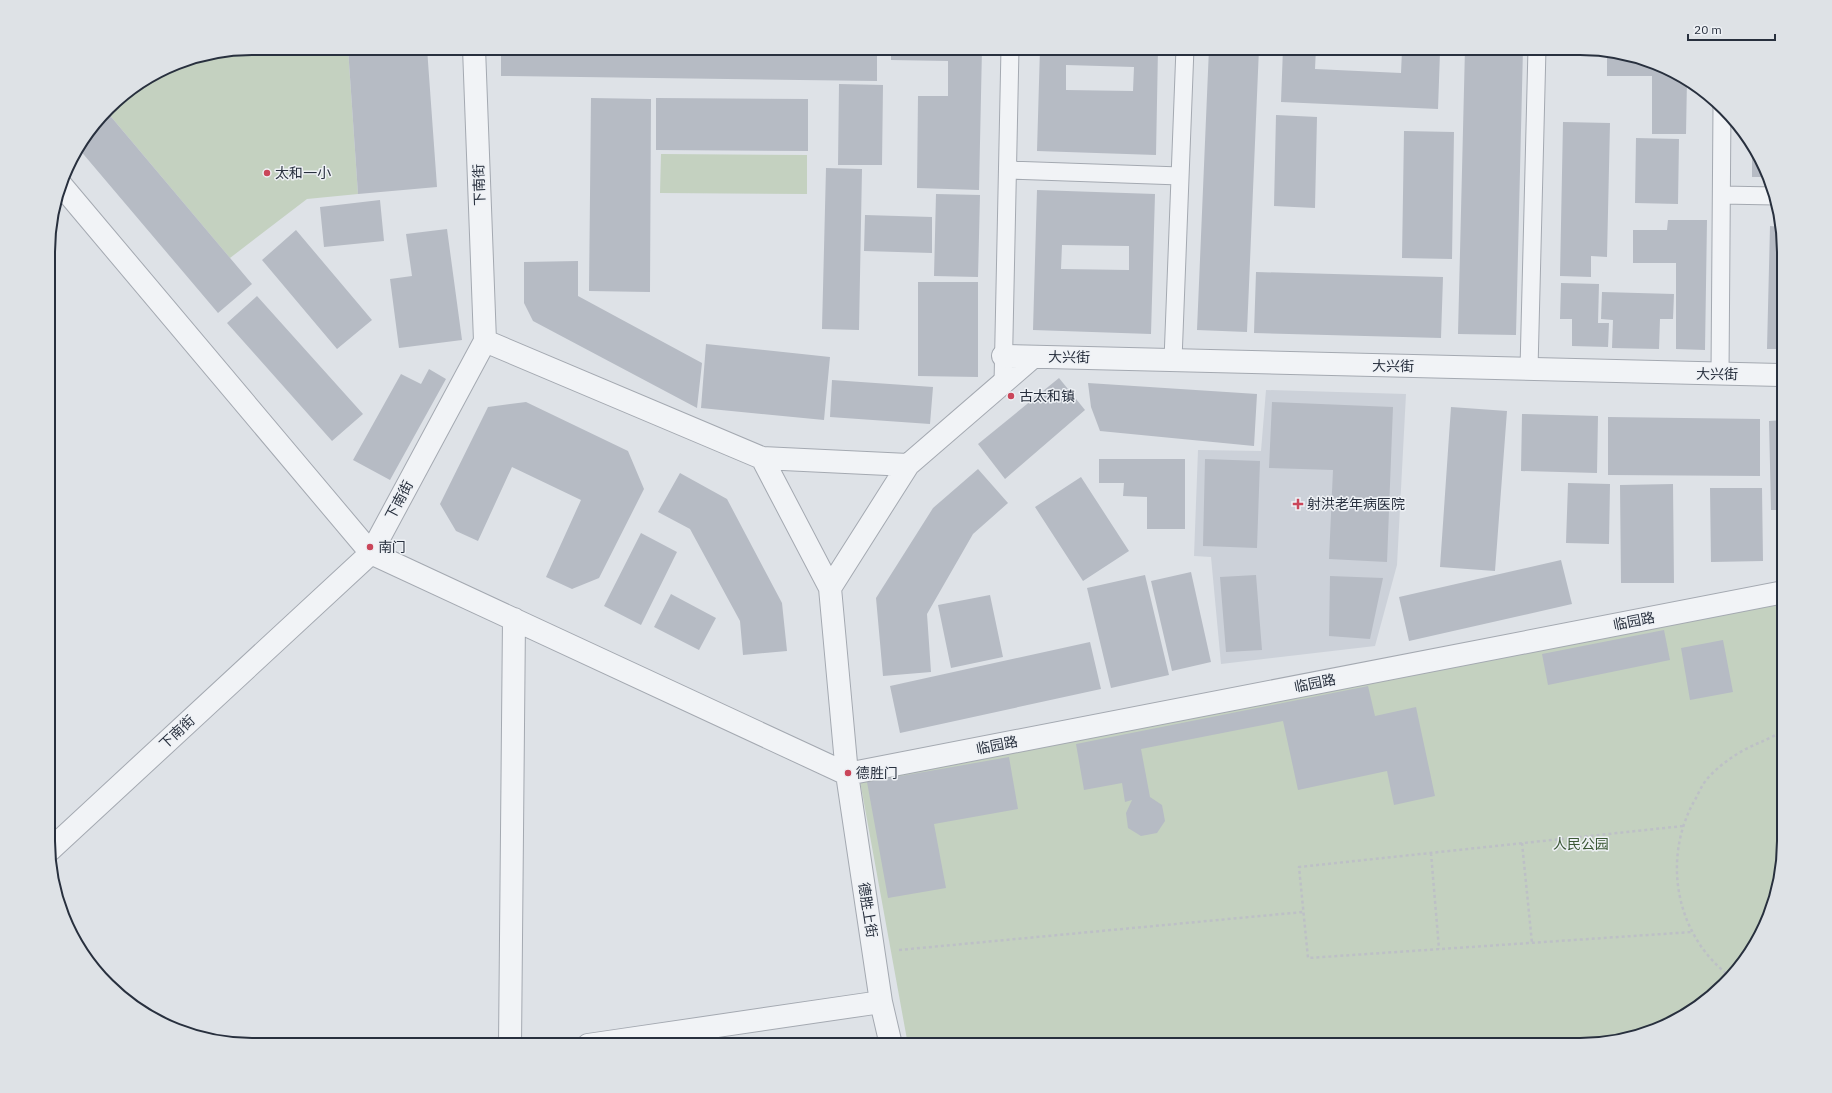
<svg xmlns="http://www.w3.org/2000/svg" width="1832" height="1093" font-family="'IBM Plex Sans','Noto Sans SC',sans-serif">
<rect width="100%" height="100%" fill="#dee2e7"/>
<path fill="#ccd1d9" d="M1266,390L1406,394L1397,565L1375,646L1221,664L1211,557L1194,556L1198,450L1261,451Z"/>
<path fill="#c4d1c0" d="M252,48H348L358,194L307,199L230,258L107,112L117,99L174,63Z
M661,154L807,155V194L660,193Z
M1784,602V854L1773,907L1757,943L1724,986L1682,1018L1633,1038L1593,1045H908L860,781Z"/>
<path fill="#b6bbc4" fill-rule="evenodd" d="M348,48H427L437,187L358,194Z
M501,48H877V81L501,76Z
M891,48H982L979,190L917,188L918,96H948V61L891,60Z
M1040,48H1158L1156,155L1037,151ZM1066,65L1134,67L1133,91L1066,90Z
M1209,48H1259L1247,332L1197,330Z
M1283,48H1316L1315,69L1401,73L1402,50L1440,52L1438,109L1281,102Z
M1465,48H1523L1516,335L1458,334Z
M1607,51L1633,55L1687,79L1686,134H1652V76H1607Z
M839,84L883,85L882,165H838Z
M591,98L651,99L650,292L589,291Z
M656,98L808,99V151L656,150Z
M107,112L252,284L218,313L79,149Z
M1276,115L1317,117L1315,208L1274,206Z
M1563,122L1610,123L1607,257L1591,256V277L1560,276Z
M1404,131L1454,132L1452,259L1402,258Z
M1636,138L1679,139L1678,204L1635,203Z
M1752,144L1768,177H1752Z
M826,168L862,169L859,330L822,329Z
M1037,190L1155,194L1151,334L1033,330ZM1062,245L1129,246V270L1061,269Z
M936,194L980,195L978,277L934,276Z
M380,200L384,241L324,247L320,207Z
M865,215L932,217V253L864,251Z
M1668,220H1707L1705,350L1676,349V263H1633V230H1667Z
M1770,226L1781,227L1784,238V349H1767Z
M447,229L462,340L399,348L390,279L412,276L406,234Z
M296,230L372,320L337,349L262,260Z
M578,261V296L702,363L697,408L533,321L524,303V262Z
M1256,272L1443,277L1441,338L1254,333Z
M918,282H978V377L918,376Z
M1561,283L1599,284L1598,323H1609L1608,347L1572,346V319H1560Z
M1602,292L1674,294L1673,319H1660L1659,349L1612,348L1613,320L1601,319Z
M257,296L363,414L332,441L227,323Z
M706,344L830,357L824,420L701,408Z
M429,369L446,379L390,480L353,460L401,374L421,384Z
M1059,378L1085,410L1005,479L978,444Z
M832,380L933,387L930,424L830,417Z
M1088,383L1257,394L1254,446L1100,431L1091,407Z
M526,402L628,451L644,489L599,578L572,589L546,577L581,500L512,467L478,541L456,531L440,504L488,407Z
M1272,402L1393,407L1387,562L1329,559L1333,470L1269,468Z
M1451,407L1507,411L1495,571L1440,567Z
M1522,414L1598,416L1597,473L1521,471Z
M1608,417L1760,419V476L1608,475Z
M1784,420V510H1771L1769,421Z
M1099,459H1185V529H1147V497L1123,496L1124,483H1099Z
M1205,459L1260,461L1257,548L1203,546Z
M978,469L1008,503L973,534L927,614L931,672L883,676L876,598L933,508Z
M680,473L727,499L782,603L787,651L743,655L740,621L690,529L658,512Z
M1081,477L1129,551L1083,581L1035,507Z
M1568,483L1610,484L1609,544L1566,543Z
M1673,484L1674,583H1621L1620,485Z
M1710,488H1762L1763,561L1711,562Z
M641,533L677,552L641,625L604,606Z
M1561,560L1572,604L1409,641L1399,597Z
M1191,572L1211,662L1172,671L1151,581Z
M1145,575L1169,675L1111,688L1087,588Z
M1256,575L1262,650L1226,652L1220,577Z
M1330,576L1383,578L1370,639L1329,636Z
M671,594L716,618L699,650L654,627Z
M990,595L1003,657L951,668L938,605Z
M1664,630L1670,660L1548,685L1542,654Z
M1723,640L1733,692L1690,700L1681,648Z
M1090,642L1101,689L900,733L890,686Z
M1368,686L1375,716L1416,707L1435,796L1394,805L1387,771L1298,790L1283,721L1141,749L1150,797L1162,805L1165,821L1157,833L1141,836L1128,828L1126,813L1132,800L1125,802L1122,783L1084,790L1076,744Z
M1009,757L1018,809L934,824L946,888L888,898L867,782Z"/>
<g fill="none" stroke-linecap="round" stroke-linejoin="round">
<g stroke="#a4a9b1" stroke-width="19">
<path id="lane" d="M1008,170L1180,176
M1722,195L1775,196
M1173,360L1185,48
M1529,369L1537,48
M1720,374L1722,106
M1003,384L1010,48"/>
</g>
<g stroke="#a4a9b1" stroke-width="24">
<path id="street" d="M62,186L371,553L847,774
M485,341L762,458
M1003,356L1784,375
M830,588L908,465L1033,357
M847,774L1784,592
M50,850L371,553L485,341L474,48
M510,1045L514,619
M588,1045L881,1002
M891,1045L881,1002L847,774L830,588L762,458L908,465"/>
</g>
<path stroke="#bdc0c6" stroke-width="2.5" stroke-dasharray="3 3" stroke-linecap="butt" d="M1683,826L1299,867L1308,958L1692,932
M1522,843L1532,943
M1431,853L1439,949
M899,950L1303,912
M1731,977C1675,936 1661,857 1696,798C1699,792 1702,785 1707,779C1721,763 1741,750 1761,742C1768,739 1776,734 1784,733"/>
<use href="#lane" stroke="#f1f3f6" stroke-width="17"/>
<use href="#street" stroke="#f1f3f6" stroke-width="22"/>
</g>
<g fill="#ca465a" stroke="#eef1f5" stroke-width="1.5">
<circle cx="267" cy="173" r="4"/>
<circle cx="1011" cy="396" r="4"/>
<path d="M1296 498h4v4h4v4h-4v4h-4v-4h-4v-4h4z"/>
<circle cx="370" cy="547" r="4"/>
<circle cx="848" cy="773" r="4"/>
</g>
<g text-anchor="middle" stroke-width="3" stroke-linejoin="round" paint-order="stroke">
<g font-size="14" fill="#28303e" stroke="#eef1f5" text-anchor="start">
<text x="275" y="178">太和一小</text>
<text x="1019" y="401">古太和镇</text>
<text x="1307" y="509">射洪老年病医院</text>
<text x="378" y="552">南门</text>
<text x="856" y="778">德胜门</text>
</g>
<g font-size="14" fill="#28303e" stroke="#eef1f5">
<text transform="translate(479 185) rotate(-92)" y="5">下南街</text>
<text transform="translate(1069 357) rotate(1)" y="5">大兴街</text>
<text transform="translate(1393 366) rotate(1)" y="5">大兴街</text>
<text transform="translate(1717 374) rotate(1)" y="5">大兴街</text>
<text transform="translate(399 500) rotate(-62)" y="5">下南街</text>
<text transform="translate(1634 621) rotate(-11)" y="5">临园路</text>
<text transform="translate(1315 683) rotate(-11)" y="5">临园路</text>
<text transform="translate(177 732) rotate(-43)" y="5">下南街</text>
<text transform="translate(997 745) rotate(-11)" y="5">临园路</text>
<text transform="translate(868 910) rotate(81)" y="5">德胜上街</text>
</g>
<g font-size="14" fill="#3c5936" stroke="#eef1f5">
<text x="1581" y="849">人民公园</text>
</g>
</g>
<path d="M0 0H1832V1093H0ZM252 55H1580A197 197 0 0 1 1777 252V841A197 197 0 0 1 1580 1038H252A197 197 0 0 1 55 841V252A197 197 0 0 1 252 55Z" fill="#dee2e6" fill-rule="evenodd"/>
<path fill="none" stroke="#28303e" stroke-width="2" d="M252 55H1580A197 197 0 0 1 1777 252V841A197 197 0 0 1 1580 1038H252A197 197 0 0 1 55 841V252A197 197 0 0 1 252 55Z"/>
<path d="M1688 34v6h87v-6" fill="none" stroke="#28303e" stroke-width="2"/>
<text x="1694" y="34" font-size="12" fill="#28303e" stroke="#eef1f5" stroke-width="3" paint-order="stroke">20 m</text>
</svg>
